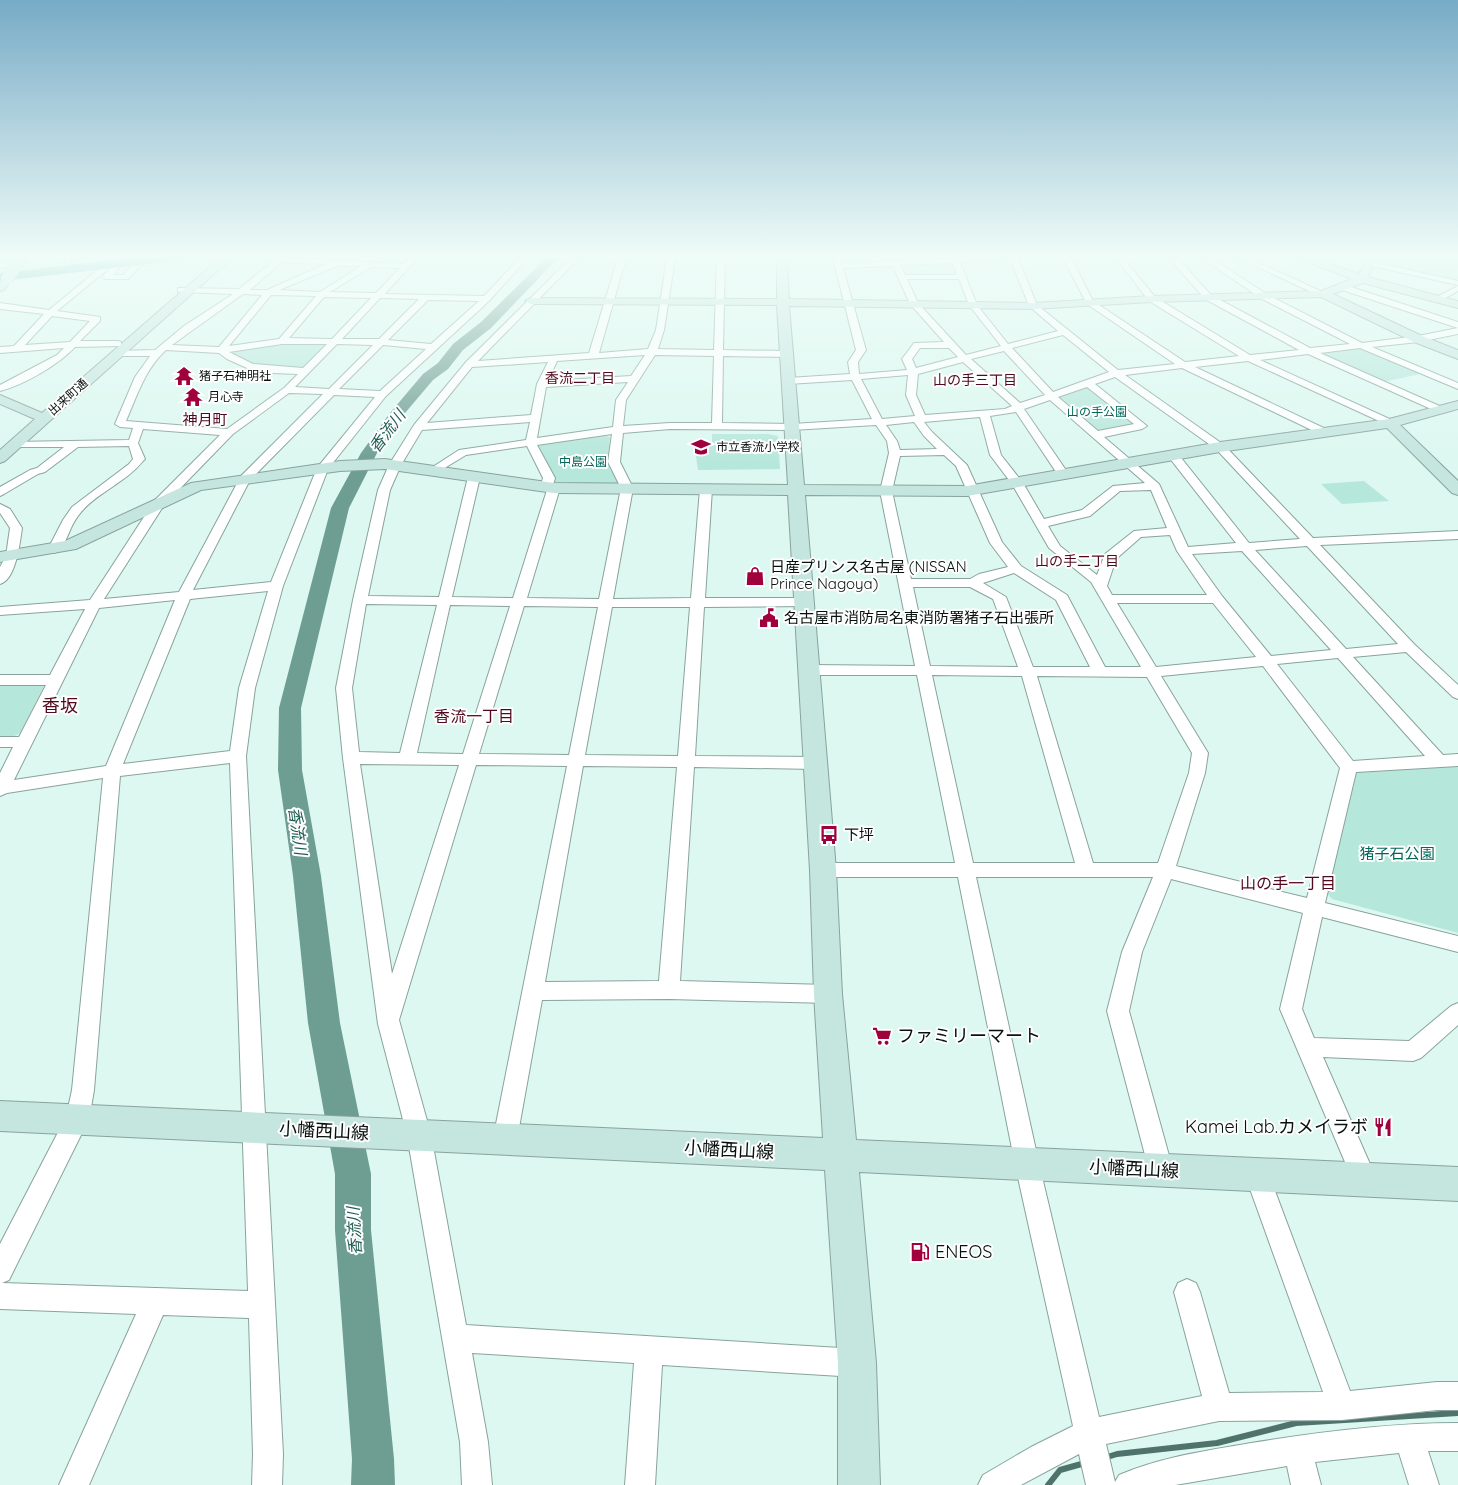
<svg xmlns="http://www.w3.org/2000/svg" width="1458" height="1485" font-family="Quicksand,'Noto Sans JP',sans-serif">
<rect width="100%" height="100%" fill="#dcf8f0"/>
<path fill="#b6e7db" d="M1378,258H1458V282L1381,264L1377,262Z
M953,262L955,263L958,276H907L901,265Z
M282,342L327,344L305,368L301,369C277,368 246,370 229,352Z
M1361,349L1419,372L1420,374L1383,382L1316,352Z
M1083,387H1089L1136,425L1098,432L1058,399L1059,396Z
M712,434H768L778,436L780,469L698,470L694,443H712Z
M606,436L610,437L607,464L619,484L613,485L552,486L554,478L539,447L540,443Z
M1364,481L1389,501L1342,504L1321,484Z
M0,683H40L44,686L20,733L11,738L0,737Z
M1458,766V933L1332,899L1324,890L1357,771Z"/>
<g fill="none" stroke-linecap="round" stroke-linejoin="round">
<path stroke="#4f736a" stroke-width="6" d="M1104,1458L1117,1454L1217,1443L1296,1423L1458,1413
M1048,1485L1060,1470L1085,1463"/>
<path fill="#6e9d92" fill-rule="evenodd" d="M546,258H558L491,328L463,350L448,369L433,380L400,419L377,453L349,508L301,708L302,770L321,876L340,1023L371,1174V1230L394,1459L395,1485H351L352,1459L335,1230V1174L308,1023L293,876L278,770L279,708L331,508L361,453L390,413L423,374L438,363L453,344L481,322Z"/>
<g stroke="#89a39c" stroke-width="2">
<path id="street" d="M66,258H74L68,264L64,262Z
M163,258H180L145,266L141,264Z
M277,258L404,264L409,258H417L385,294L484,296L520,258H528L489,301L386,396L328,469L283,586L255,688L246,756L283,1454L282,1485H252L253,1454L249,1318L163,1315L89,1485H59L136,1314L0,1309V1244L66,1117L72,1090L103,778L7,793L0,796V773L13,747H0V737H19L46,685H0V675H50L85,609L0,615V607L90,600L155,500L220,435L143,429L138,443L145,459L143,461C123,486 88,495 73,524C68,533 64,550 54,553L48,549L63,520L72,507L129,464L133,459L129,446L78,447L45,472L38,474L4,494L0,496V487L30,470L37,468L64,447H16L11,444L12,442L129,440L133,428L120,427L115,424L135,377L150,356H118L115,355V351L155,350L184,326L233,294L181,292H178V288L239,289ZM282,262L326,264L267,290H250ZM337,266H361L320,292L279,290ZM371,267L400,268L376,293L330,292ZM243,294L262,295L219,347L172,345ZM271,295L316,296L279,339L229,346ZM324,297L371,298L332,339L289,338ZM380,298L419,299L379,339H342ZM428,300L479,301L431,344L388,340ZM282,344H327L303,368L253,364L229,352ZM337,344L373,345L329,389L295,387ZM383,345L426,349L380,391L339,389ZM166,350L219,353L227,359L247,368L272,373L298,374L284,388L227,429L126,421C137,396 145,369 166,350ZM289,393L323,394L241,476L179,592L104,599L164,505L233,434ZM334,395L375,397L317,468L271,582L193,590L250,480ZM268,591L239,688L230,751L123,764L190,599ZM175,600L106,766L14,780L99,608ZM230,763L248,1291L2,1283L9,1280L89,1119L94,1090L120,776Z
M571,258H579L478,361L589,353L618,258H626L599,353L648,349L656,330L667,258H675L664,330L658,349L714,350L717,258H725L723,350L786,351L791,354L786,357L723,356L722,423L792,424L872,419L852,380L788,384L783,381L788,378L850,374L848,362L856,350L833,258H841L842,264L948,258H1005L1002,260L960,262L977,305L1008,344L1058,331L1029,306L1010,258H1018L1037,305L1118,370L1175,364L1087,304L1063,258H1071L1093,301L1185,362L1239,356L1149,301L1116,258H1123L1155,297L1250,355L1299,350L1205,299L1169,258H1177L1211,295L1310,348L1350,344L1262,299L1202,258H1211L1268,295L1362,343L1418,336L1458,328V334L1418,342L1372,347L1458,383V389L1360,348L1320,353L1444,408L1445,410L1444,412L1440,413L1308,354L1260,360L1394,421L1395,423L1390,426L1248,361L1195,367L1328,430L1329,432L1328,434H1320L1182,368L1125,375L1224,445L1313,538L1458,531V539L1320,545L1414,644L1458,685V699L1453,697L1406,652L1353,657L1443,755L1458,754V766L1356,772L1325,903L1458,936V952L1322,917L1302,1009L1314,1038L1409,1041L1451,1006L1458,1003V1025L1421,1058L1413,1061L1323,1057L1377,1180L1374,1188L1365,1192L1356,1188L1280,1009L1303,913L1171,879L1142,952L1129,1011L1173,1170L1169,1178L1161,1182L1153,1178L1149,1170L1107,1011L1122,952L1153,877H976L1039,1164L1099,1417L1202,1396L1174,1292L1178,1283L1187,1279L1196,1283L1200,1292L1229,1393L1323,1392L1245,1175L1248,1167L1257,1163L1266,1167L1350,1391L1437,1382H1458V1410H1437L1342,1420L1219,1421L1106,1444L1115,1482L1119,1475C1161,1457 1205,1451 1251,1443C1319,1432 1388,1423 1458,1423V1451H1428L1439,1485H1409L1399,1453L1315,1462L1321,1485H1291L1287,1466L1175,1485H1086L1079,1454L1021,1485H978L983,1475L1031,1447L1073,1426L1015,1164L958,877H823L816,875L814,870L816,865L823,863H955L917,675H809L804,673L802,670L804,667L809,665L915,666L880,491L889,453L887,441L876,425L792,430L670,429L623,433L620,462L633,488L613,599L691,598L700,489L706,485L712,489L705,598H804L811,602L804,606L704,607L695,756L815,757L821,759L823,763L821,767L815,769L694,767L680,981L828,985L835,988L838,994L835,1000L828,1003L669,999L542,1000L517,1139L513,1147L505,1150L497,1147L493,1139L567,766L476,765L399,1020L431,1135L466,1325L857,1349L867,1353L871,1363L867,1373L857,1377L662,1365L655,1485H625L634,1363L472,1353L488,1442L492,1485H462L460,1442L407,1135L378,1024L343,758L336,688L353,600L378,490L389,465L414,425L466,362ZM953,263L957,275H905L900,265ZM893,266L910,304L944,342L914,343L902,359L907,370L859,374L858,362L866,350L843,268ZM907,279H959L969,305L1001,346L966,355L918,303ZM1063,335L1109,372L1053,392L1012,348ZM920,348H949L958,357L916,368L912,359ZM1004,351L1045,395L1020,403L971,359ZM645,355L631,376L548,381L557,361ZM655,355L714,356L712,423H670L623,426L626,400ZM548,362L537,384L531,415L427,423L472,367ZM963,362L1011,405L1012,406L1005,409L925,415L916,395L918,374ZM908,375L906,395L915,416L882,419L861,379ZM1115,377L1216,449L1300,539L1249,543L1178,454L1174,453L1168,456L1236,543L1188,547L1159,484L1104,437L1142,429L1147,426L1095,384ZM628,382L616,400L613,427L537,438L546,387ZM1087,387L1134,424L1098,431L1058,397ZM1050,400L1145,483L1113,486L1082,510L1044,519L1023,483L1001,455L990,416L1016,412L1060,478H1068L1070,476L1024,409ZM980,417L990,455L1012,484L1049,548L1091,582L1141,667H1105L1067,595L1021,566L1002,542L967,465L932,432L924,422ZM530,422L526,440L459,450L428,470L434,473L438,472L466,455L527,446L543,478L540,487L542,489L547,490L513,598L452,597L480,477L474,474L468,477L439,597L368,596L390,490L401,465L422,430ZM914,422L924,436L937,449L900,450L897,441L886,425ZM612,434L608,462L621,488L599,599L527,598L560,488L558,486L553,485L555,478L537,445ZM944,455L956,466L990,543L1008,567L979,574L970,579H911L892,491L900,456ZM1151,490L1167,528L1134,531L1105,554L1097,575L1060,546L1048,526L1090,516L1120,491ZM1170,535L1177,551L1207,595H1112L1107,586L1116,559L1141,537ZM1307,546L1398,644L1346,649L1255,550ZM1242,551L1331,650L1271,656L1222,596L1192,554ZM1014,573L1056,600L1090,667H1033L1006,597L983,583ZM913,587H970L993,599L1018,667L930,666ZM1117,603H1213L1256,657L1156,667ZM366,604L437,605L400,753L359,752L352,688ZM450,605L510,606L463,754L417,753ZM524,606L598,607L569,755L479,754ZM612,607H690L678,756L585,755ZM1338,658L1425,756L1353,761L1277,664ZM1263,666L1340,768L1307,898L1176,866L1205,773L1208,753L1161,676ZM932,675L1022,676L1075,863H973ZM1037,676L1147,677L1192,753L1189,773L1158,863H1093ZM360,764L459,765L392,974ZM583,766L677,767L659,981L545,982Z
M1238,258H1248L1327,294L1320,296Z
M1368,261L1458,281V285L1368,265Z
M18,262H21V266L0,268V264Z
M134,263L141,265L128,279H106L102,277L113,265L120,267L113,275H123Z
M101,267L108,269L57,311L100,317V321L80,341H118L121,342V346L75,347C58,365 24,385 0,391V385L57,355L64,348L0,353V347L14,346L44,314L0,309V303L49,310ZM52,316L90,321L70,342L25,345Z
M1339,285H1345L1458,322V328L1339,289Z
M1458,286V291L1438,302L1431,300Z
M0,504L10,509L22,528C20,542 16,580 0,584V567L6,556L10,528L0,513Z"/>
</g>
<g stroke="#89a39c" stroke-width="2">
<path id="secondary" d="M17,258H28L18,271H10L9,269Z
M220,258H232L5,461L0,463V450L35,419L0,404V395L42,413Z
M777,258H787L789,299L1033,303L1152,296L1321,291L1352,279L1296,258H1312L1359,274L1367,258H1377L1368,277L1458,301V308L1363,283L1333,294L1422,336L1458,350V359L1414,342L1321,297L1152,302L1033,309L789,306L804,485L967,486L1220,442L1389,419L1458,401V409L1400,425L1458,481V495L1452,493L1387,428L1220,452L967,496L805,495L836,870L842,994L856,1140L1458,1167V1201L859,1172L876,1363L880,1485H838V1363L825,1170L0,1131V1101L823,1138L814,994L810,870L788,495L554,493L385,469L340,471L201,490L76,549L0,562V552L65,541L191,483L340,461L385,459L554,483L788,485L777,305L531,304L525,301L531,298L777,299Z
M7,276L12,279L4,290L0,291V281Z"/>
</g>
<g stroke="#dcdedd" stroke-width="1">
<path id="highway" d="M128,258H171L165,262L0,281V273Z"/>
</g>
<use href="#street" fill="#fff" fill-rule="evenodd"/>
<use href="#secondary" fill="#c5e5df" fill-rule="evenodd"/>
<use href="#highway" fill="#3fa893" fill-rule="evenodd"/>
<g stroke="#89a39c" stroke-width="13" stroke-linecap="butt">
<path id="secondary-bridge" d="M7,279L14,269"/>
</g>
<use href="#secondary-bridge" stroke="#c5e5df" stroke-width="12"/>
</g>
<linearGradient id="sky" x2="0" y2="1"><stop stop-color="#77abc6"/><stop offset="0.55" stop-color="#effcf8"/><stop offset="1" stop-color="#effcf8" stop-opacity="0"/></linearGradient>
<rect width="1458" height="466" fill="url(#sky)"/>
<defs>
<g id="temple-bare" transform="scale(1.5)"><path d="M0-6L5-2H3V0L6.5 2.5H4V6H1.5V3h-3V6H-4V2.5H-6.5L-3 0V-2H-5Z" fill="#a0003c" stroke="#fefefe" stroke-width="2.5" paint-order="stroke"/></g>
<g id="school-bare" transform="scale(1.5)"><path d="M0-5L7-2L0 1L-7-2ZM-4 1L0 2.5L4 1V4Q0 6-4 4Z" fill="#a0003c" stroke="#fefefe" stroke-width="2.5" paint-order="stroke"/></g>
<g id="shop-bare" transform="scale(1.5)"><path d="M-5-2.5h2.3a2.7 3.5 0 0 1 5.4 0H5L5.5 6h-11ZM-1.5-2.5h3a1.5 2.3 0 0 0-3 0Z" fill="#a0003c" stroke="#fefefe" stroke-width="2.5" paint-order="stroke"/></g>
<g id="civic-bare" transform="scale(1.5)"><path d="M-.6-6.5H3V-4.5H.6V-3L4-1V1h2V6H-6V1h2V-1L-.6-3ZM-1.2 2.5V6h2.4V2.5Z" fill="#a0003c" stroke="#fefefe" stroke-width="2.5" paint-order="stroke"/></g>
<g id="bus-bare" transform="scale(1.5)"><path d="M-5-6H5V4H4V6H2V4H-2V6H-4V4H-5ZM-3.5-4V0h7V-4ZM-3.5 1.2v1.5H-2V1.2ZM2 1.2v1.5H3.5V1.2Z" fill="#a0003c" stroke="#fefefe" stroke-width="2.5" paint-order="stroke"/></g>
<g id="supermarket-bare" transform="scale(1.5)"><path d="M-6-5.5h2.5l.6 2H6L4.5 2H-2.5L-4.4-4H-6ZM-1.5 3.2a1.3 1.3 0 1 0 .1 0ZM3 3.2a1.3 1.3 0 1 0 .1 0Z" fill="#a0003c" stroke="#fefefe" stroke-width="2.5" paint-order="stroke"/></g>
<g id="restaurant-bare" transform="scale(1.5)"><path d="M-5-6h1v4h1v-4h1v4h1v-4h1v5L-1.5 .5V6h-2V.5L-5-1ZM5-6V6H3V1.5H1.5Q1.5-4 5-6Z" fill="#a0003c" stroke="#fefefe" stroke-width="2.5" paint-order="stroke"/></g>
<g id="fuel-bare" transform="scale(1.5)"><path d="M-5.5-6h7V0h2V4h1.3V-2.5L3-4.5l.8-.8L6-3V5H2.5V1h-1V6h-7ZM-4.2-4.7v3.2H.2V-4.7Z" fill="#a0003c" stroke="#fefefe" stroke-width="2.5" paint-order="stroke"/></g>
</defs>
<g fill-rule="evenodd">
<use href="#temple-bare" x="184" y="376"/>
<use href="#temple-bare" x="193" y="397"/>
<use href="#school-bare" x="701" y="447"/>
<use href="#shop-bare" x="755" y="576"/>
<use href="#civic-bare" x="769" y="618"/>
<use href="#bus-bare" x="829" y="835"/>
<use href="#supermarket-bare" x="882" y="1036"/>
<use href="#restaurant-bare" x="1383" y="1127"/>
<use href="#fuel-bare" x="920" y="1252"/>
</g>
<g text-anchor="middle" stroke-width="4" stroke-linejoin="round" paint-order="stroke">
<g font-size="12" fill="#07110e" stroke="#fefefe" text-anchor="start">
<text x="199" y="380">猪子石神明社</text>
<text x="208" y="401">月心寺</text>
<text x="716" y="451">市立香流小学校</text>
</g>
<g font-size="12" fill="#07110e" stroke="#fefefe">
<text transform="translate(68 397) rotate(-42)" y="4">出来町通</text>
</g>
<g font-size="12" fill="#006656" stroke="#fefefe">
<text x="1097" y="416">山の手公園</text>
<text x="583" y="466">中島公園</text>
</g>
<g font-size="14" fill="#500a1e" stroke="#fefefe">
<text x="580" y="383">香流二丁目</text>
<text x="975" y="385">山の手三丁目</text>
<text x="1077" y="566">山の手二丁目</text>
</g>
<g font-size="15" fill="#500a1e" stroke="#fefefe">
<text x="205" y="425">神月町</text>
</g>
<g font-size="15" fill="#07110e" stroke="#fefefe" text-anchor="start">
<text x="770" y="572">日産プリンス名古屋 (NISSAN<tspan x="770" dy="17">Prince Nagoya)</tspan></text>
<text x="784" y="623">名古屋市消防局名東消防署猪子石出張所</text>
<text x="844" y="840">下坪</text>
</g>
<g font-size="15" fill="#006656" stroke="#fefefe">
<text x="1397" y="859">猪子石公園</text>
</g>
<g font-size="16" font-style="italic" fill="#1d5d50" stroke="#fefefe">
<text transform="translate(387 431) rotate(-53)" y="6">香流川</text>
<text transform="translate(298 831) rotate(82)" y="6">香流川</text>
<text transform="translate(354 1231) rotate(-93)" y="6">香流川</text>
</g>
<g font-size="16" fill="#500a1e" stroke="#fefefe">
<text x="474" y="722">香流一丁目</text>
<text x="1288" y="889">山の手一丁目</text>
</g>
<g font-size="18" fill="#500a1e" stroke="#fefefe">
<text x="60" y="712">香坂</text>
</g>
<g font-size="18" fill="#07110e" stroke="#fefefe" text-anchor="start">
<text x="897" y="1042">ファミリーマート</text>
<text x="1368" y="1133" text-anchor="end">Kamei Lab.カメイラボ</text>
<text x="935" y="1258">ENEOS</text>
</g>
<g font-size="18" fill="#07110e" stroke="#fefefe">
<text transform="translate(324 1131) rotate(3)" y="6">小幡西山線</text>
<text transform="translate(729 1150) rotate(3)" y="6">小幡西山線</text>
<text transform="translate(1134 1169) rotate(3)" y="6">小幡西山線</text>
</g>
</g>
</svg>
